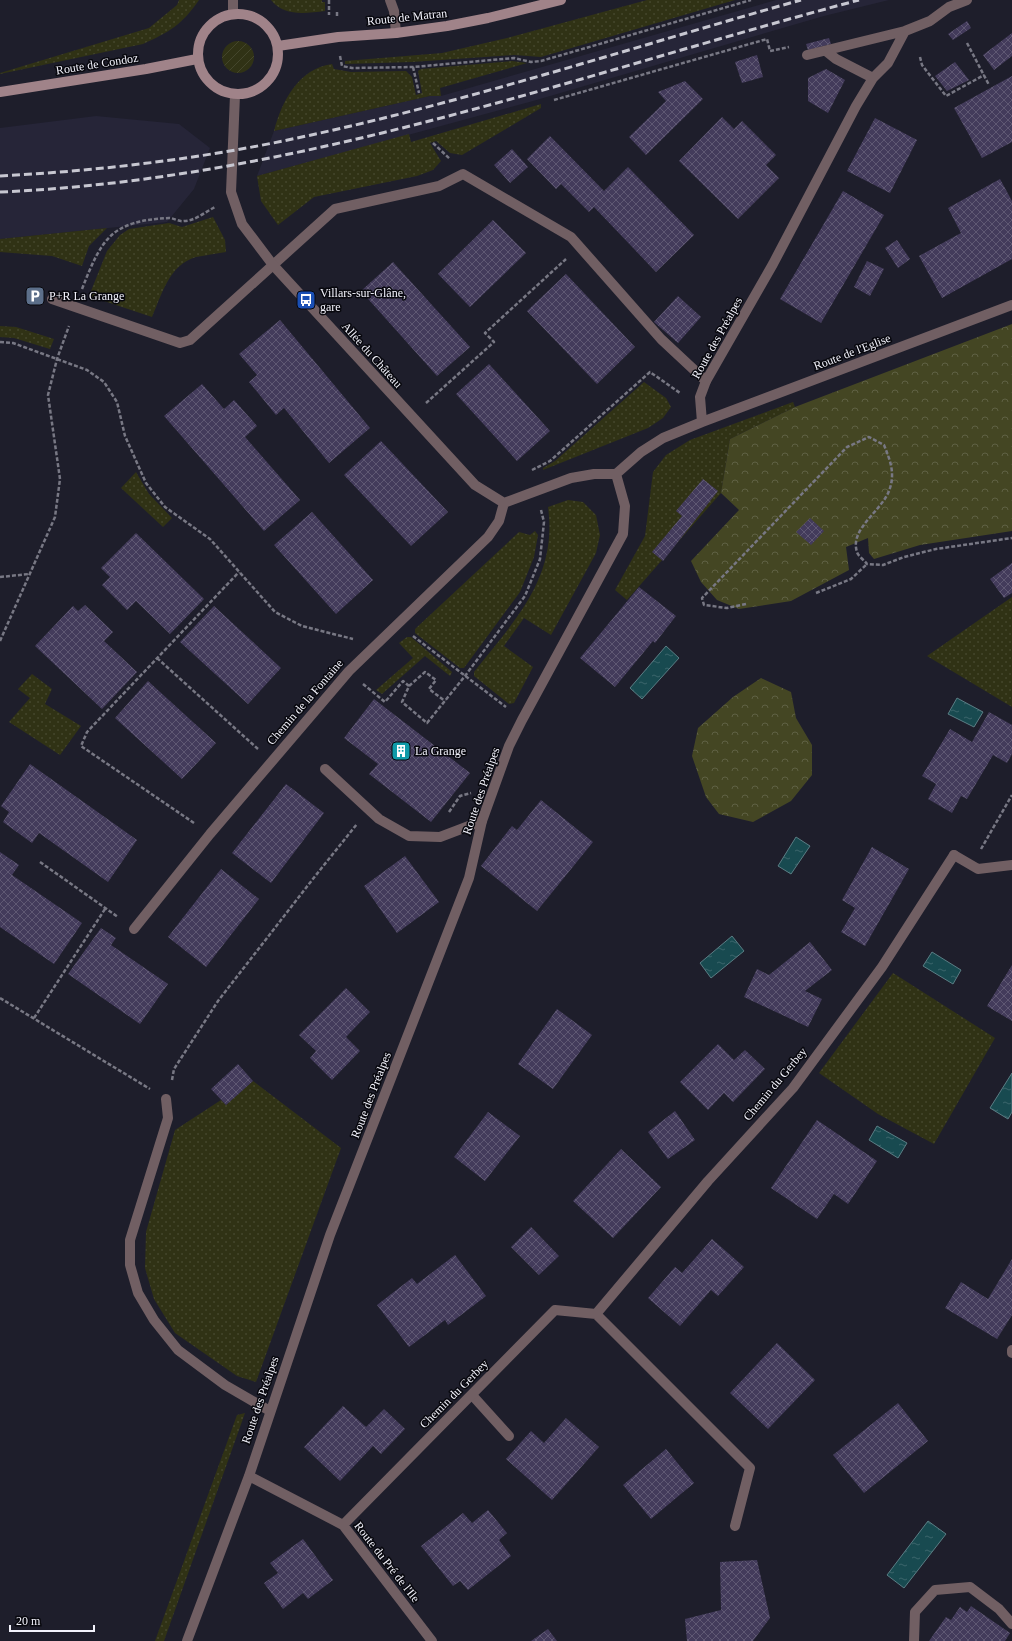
<svg xmlns="http://www.w3.org/2000/svg" width="1012" height="1641" font-family="'Times New Roman',serif">
<defs>
<pattern id="grass-dots" width="8" height="8" patternUnits="userSpaceOnUse"><rect width="8" height="8" fill="#303215"/><path d="M2 2h.1M6 6h.1" fill="none" stroke="#44462c" stroke-width="1.8" stroke-linecap="round"/></pattern>
<pattern id="forest-crowns" width="20" height="18" patternUnits="userSpaceOnUse"><rect width="20" height="18" fill="#444623"/><path d="M2 6a3 3 0 1 1 6 0M12 15a3 3 0 1 1 6 0" fill="none" stroke="#5f6144"/></pattern>
<pattern id="garden-furrows" width="10" height="10" patternUnits="userSpaceOnUse"><rect width="10" height="10" fill="#303215"/><path d="M-1 1l2-2M0 10L10 0M9 11l2-2" fill="none" stroke="#44462c"/></pattern>
<pattern id="water-ripples" width="26" height="14" patternUnits="userSpaceOnUse"><rect width="26" height="14" fill="#184a50"/><path d="M2 4q2-2 4 0t4 0M15 11q2-2 4 0t4 0" fill="none" stroke="#3a656a"/></pattern>
<pattern id="building-cross-hatch" width="8" height="8" patternUnits="userSpaceOnUse"><rect width="8" height="8" fill="#433b5b"/><path d="M0 0l8 8M0 8l8-8" fill="none" stroke="#5f5873"/></pattern>
</defs>
<rect width="100%" height="100%" fill="#1e1e2b"/>
<path fill="#262538" d="M776,0H889L824,16L533,101L257,176L274,131L430,96H441Z
M96,116L179,124L210,148L194,189L167,222L0,239V128Z"/>
<path fill="url(#grass-dots)" d="M179,0H199C182,25 169,32 143,44L0,74V73L149,28L177,5Z
M271,0H322V2H325V11C306,13 284,17 271,0Z
M647,0H735L541,57L514,55L412,62L345,64V61L442,53L507,38Z
M512,61L527,63L440,88L441,96H430L274,131C282,101 298,69 332,64L334,69L351,72L406,71L412,77L416,95L422,93L418,71L421,69Z
M541,104V108L462,155L450,153L436,141L430,143L441,161L433,170L417,176L314,197L278,225L261,201L257,176L409,134L411,142Z
M213,217L225,240L226,252C216,254 206,255 196,257C169,265 162,294 152,317L89,296L107,251L120,235L129,229L169,223L182,227Z
M107,228L89,246L82,266L52,256L0,252V239Z
M0,326L16,327L54,339L50,349L14,338L0,337Z
M644,382L666,398L671,407L663,418L648,428L543,470V468L555,461Z
M793,402L795,407L730,439L721,493L627,600L615,590L645,536L653,472L666,455L690,440Z
M136,472L149,494L172,518L163,527L121,488Z
M568,500L583,502L596,515L600,535L596,553L551,635L524,618L504,646L533,667L514,703L509,704L474,676V672C514,621 558,578 548,507Z
M535,531L538,535L534,557L520,592L464,668H460L415,633V629L519,532L530,535Z
M1012,597V707L927,656Z
M407,637H411L452,672L450,676L425,656L382,694L376,690L413,658L399,643Z
M32,674L52,689L45,704L81,726L60,755L9,722L30,698L18,689Z
M893,973L995,1038L934,1144L878,1114L819,1073Z
M253,1081L341,1148L256,1382L237,1376L175,1333L154,1299L145,1268L146,1232L175,1130L221,1100L226,1105Z
M245,1413L164,1641H155L237,1415Z"/>
<path fill="url(#forest-crowns)" d="M1012,324V531L920,545L874,559L869,553L868,538L846,547L849,570L791,601L739,609L717,600L701,582L691,561L739,510L721,493L730,439L795,407Z
M761,678L791,692L796,718L812,745V775L791,801L753,822L719,814L706,797L692,756L698,728L733,697Z"/>
<path fill="url(#garden-furrows)" d="M222 57a16 16 0 1 1 32 0a16 16 0 1 1-32 0Z"/>
<path fill="url(#water-ripples)" stroke="#5a7d84" d="M666,646L679,658L642,699L630,688Z
M957,698L983,712L974,727L948,714Z
M796,837L810,846L791,874L778,866Z
M732,936L744,951L711,978L700,963Z
M932,952L961,970L953,984L923,966Z
M1012,1073V1112L1008,1119L990,1108Z
M877,1126L907,1143L898,1158L869,1140Z
M928,1521L946,1534L904,1588L887,1575Z"/>
<path fill="url(#building-cross-hatch)" d="M967,21L971,28L953,40L948,34Z
M1012,33V56L994,70L983,55Z
M829,38L831,44L808,50L806,44Z
M757,55L763,77L742,83L735,62Z
M955,62L969,80L947,91L935,76Z
M826,69L845,80L828,113L808,101V78Z
M1012,76V142L982,158L954,108Z
M685,81L703,99L646,155L629,137L666,101L658,92Z
M722,117L734,129L742,121L776,155L766,165L779,178L738,219L679,161Z
M875,118L917,140L890,193L847,171Z
M550,136L604,191L628,167L694,235L656,272L594,207L589,212L561,184L556,189L527,159Z
M512,149L528,167L510,183L494,165Z
M1000,179L1012,201V259L942,298L919,256L961,233L948,208Z
M843,191L884,215L821,323L780,299Z
M493,220L526,253L470,307L438,274Z
M897,240L910,259L898,268L885,248Z
M867,261L884,269L870,296L854,287Z
M393,262L470,347L437,376L361,291Z
M566,274L635,347L597,384L527,311Z
M678,296L701,317L678,343L654,322Z
M280,320L370,428L329,463L284,408L276,415L249,382L257,375L239,354Z
M489,364L550,431L517,461L456,394Z
M202,384L224,409L234,400L257,426L245,437L300,500L264,531L164,416Z
M381,441L448,512L411,546L344,475Z
M703,479L718,491L663,561L652,552L682,516L676,511Z
M312,512L373,580L336,614L274,545Z
M810,518L824,531L811,545L796,532Z
M136,533L204,599L170,634L136,601L127,610L102,585L110,577L101,568Z
M1012,563V593L1004,598L990,579Z
M639,587L676,616L655,643L653,641L615,687L580,658Z
M85,605L113,632L104,641L137,672L102,709L35,646L73,606L78,611Z
M214,606L281,668L248,704L180,642Z
M148,681L216,743L182,779L115,718Z
M374,699L470,773L431,822L369,774L378,764L344,738Z
M989,712L1012,725V754L1007,763L993,755L967,799L961,796L952,813L928,799L936,784L922,776L950,729L972,742Z
M30,764L137,840L108,882L39,833L32,843L3,822L9,812L1,806Z
M286,784L324,813L271,883L232,853Z
M541,800L593,842L537,911L481,866L512,826L517,830Z
M872,847L909,869L865,946L841,932L855,908L842,900Z
M0,852L19,865L12,875L82,923L54,964L0,927Z
M405,856L439,902L397,933L364,886Z
M221,869L259,899L206,967L168,937Z
M101,928L116,938L111,945L168,984L140,1024L68,974Z
M810,942L832,970L805,991L822,999L808,1027L744,997L757,969L769,975Z
M1012,965V1021L987,1006Z
M346,988L370,1012L346,1037L360,1051L332,1080L310,1058L316,1051L299,1035Z
M557,1009L592,1035L553,1089L518,1064Z
M718,1044L734,1060L745,1050L765,1069L733,1102L724,1093L708,1110L680,1082Z
M238,1064L253,1081L226,1105L211,1089Z
M675,1111L695,1140L668,1159L648,1132Z
M488,1112L520,1136L485,1181L454,1157Z
M817,1120L877,1161L848,1204L834,1194L817,1219L771,1188Z
M621,1149L661,1187L613,1238L573,1201Z
M531,1227L559,1256L539,1275L511,1247Z
M712,1239L744,1267L718,1296L711,1290L680,1326L648,1298L675,1267L682,1273Z
M455,1255L486,1296L448,1325L445,1320L409,1347L377,1305L412,1278L417,1284Z
M1012,1259V1315L997,1339L945,1308L961,1282L988,1299Z
M777,1343L815,1380L768,1429L730,1393Z
M898,1403L928,1441L864,1493L833,1455Z
M343,1406L366,1427L384,1409L405,1429L381,1454L373,1446L340,1481L304,1447Z
M566,1418L599,1447L552,1500L506,1459L531,1431L544,1443Z
M666,1449L694,1483L651,1519L623,1485Z
M488,1510L507,1533L499,1540L511,1556L468,1590L460,1581L453,1586L421,1546L463,1513L472,1523Z
M303,1539L333,1580L308,1599L303,1593L283,1609L264,1583L278,1573L270,1563Z
M757,1560L770,1618L753,1641H687L685,1619L721,1610L720,1562Z
M971,1606L1010,1633L1005,1641H929L946,1617L951,1620L960,1607L967,1612Z
M548,1629L557,1641H531Z"/>
<g fill="none" stroke-linecap="round" stroke-linejoin="round">
<path stroke="#787884" stroke-width="2.5" stroke-dasharray="4 2" stroke-linecap="butt" d="M329,0V15
M337,12V17
M967,43L989,85
M340,56L342,66L352,68L413,67L514,58L531,62L541,61L751,0
M920,57L922,65L946,96L984,75
M413,67L419,93
M554,100L767,39L770,51L789,47
M433,143L450,159
M82,289C102,238 111,221 169,218C174,218 179,222 184,221C195,221 205,212 215,207
M0,342L13,343L87,370L104,382L117,402L125,436L146,483L165,507L210,539L275,612L302,626L353,639
M426,403L494,342L485,333L566,259
M532,470L550,461L650,372L680,393
M0,577L29,574
M816,593L851,579L867,564
M746,604L727,608L704,605L702,598L847,447L869,437L884,445C890,460 895,472 890,488C884,510 849,528 857,552C858,556 864,560 867,564L883,565L904,557L936,549L1012,538
M413,636L506,707
M0,641L55,517L60,479L48,395L57,359L69,326
M157,658L258,749
M363,684L385,702L403,681L409,686L402,702L427,723L465,676L525,596L540,559L544,522L541,510
M409,686L425,672L436,680L429,689L445,701
M449,812L460,796L471,793
M194,823L81,746L87,732L239,572
M981,849L1012,795
M40,862L118,917
M0,998L150,1089
M34,1018L105,909
M172,1080L174,1069L218,1001L316,875L357,824"/>
<path stroke="#715f63" stroke-width="10" d="M390,0L394,11L396,33
M52,299L180,343L190,340L335,209L439,186L463,174L571,237L661,339L706,381
M325,769L379,819L409,836L440,837L482,821
M954,855L978,869L1012,865
M166,1099L168,1118L130,1240V1265L138,1293L154,1320L178,1350L225,1385L270,1411
M1012,1350V1353
M472,1395L509,1436
M914,1641L915,1612L935,1590L970,1587L999,1609L1012,1624"/>
<path stroke="#715f63" stroke-width="10" d="M233,0V14
M826,51L836,59L873,78
M807,55L905,31L930,21L949,7L967,0
M235,95L231,192L242,224L273,265L475,485L504,503
M702,422L700,397L706,381L773,264L856,106L873,78L888,63L905,31
M616,474L641,452L663,438L702,422L1012,305
M504,503L571,478L594,474H616
M134,929L210,834L349,671L488,537L499,521L504,503
M596,1314L708,1181L793,1088L882,967L954,855
M249,1476L343,1525L432,1641
M343,1525L555,1310L596,1314L750,1468L735,1526
M187,1641L249,1476L330,1235L469,878L482,821L509,746L522,720L623,534L625,506L616,474"/>
<path stroke="#a08389" stroke-width="10" d="M198 54a40 40 0 1 1 80 0a40 40 0 1 1-80 0Z
M278,46L338,37L396,33L447,26L488,18L561,0
M0,92L146,69L197,59"/>
<path stroke="#c7c7d1" stroke-width="3" stroke-dasharray="8 4" stroke-linecap="butt" d="M0,176C95,171 190,160 283,141C458,105 629,48 801,0
M0,192C300,179 573,76 859,0"/>
</g>
<defs>
<g id="parking-square" transform="scale(1)"><rect x="-9" y="-9" width="18" height="18" rx="4" fill="#5c6f8a" stroke="#08080e"/><path d="M-3.5-5.5H1a3.5 3.5 0 0 1 0 7H-1V5.5H-3.5ZM-1-3.4V-.6H.8a1.4 1.4 0 0 0 0-2.8Z" fill="#fff"/></g>
<g id="bus-square" transform="scale(1)"><rect x="-9" y="-9" width="18" height="18" rx="4" fill="#1a4fb4" stroke="#08080e"/><path d="M-5-6H5V4H4V6H2V4H-2V6H-4V4H-5ZM-3.5-4V0h7V-4ZM-3.5 1.2v1.5H-2V1.2ZM2 1.2v1.5H3.5V1.2Z" fill="#fff"/></g>
<g id="building-square" transform="scale(1)"><rect x="-9" y="-9" width="18" height="18" rx="4" fill="#0f9aa8" stroke="#08080e"/><path d="M-4-6H4V6H1V3H-1V6H-4ZM-2.5-4.3h1.7v1.8h-1.7ZM.8-4.3h1.7v1.8H.8ZM-2.5-1h1.7V.8h-1.7ZM.8-1h1.7V.8H.8Z" fill="#fff"/></g>
</defs>
<g fill-rule="evenodd">
<use href="#parking-square" x="35" y="296"/>
<use href="#bus-square" x="306" y="300"/>
<use href="#building-square" x="401" y="751"/>
</g>
<g text-anchor="middle" stroke-width="3" stroke-linejoin="round" paint-order="stroke">
<g font-size="12" fill="#f3f3fc" stroke="#08080e">
<text transform="translate(407 17) rotate(-6)" y="4">Route de Matran</text>
<text transform="translate(97 64) rotate(-9)" y="4">Route de Condoz</text>
<text transform="translate(717 338) rotate(-61)" y="4">Route des Préalpes</text>
<text transform="translate(852 352) rotate(-21)" y="4">Route de l'Eglise</text>
<text transform="translate(372 355) rotate(48)" y="4">Allée du Château</text>
<text transform="translate(305 702) rotate(-49)" y="4">Chemin de la Fontaine</text>
<text transform="translate(481 791) rotate(-71)" y="4">Route des Préalpes</text>
<text transform="translate(775 1084) rotate(-50)" y="4">Chemin du Gerbey</text>
<text transform="translate(371 1095) rotate(-69)" y="4">Route des Préalpes</text>
<text transform="translate(454 1394) rotate(-45)" y="4">Chemin du Gerbey</text>
<text transform="translate(260 1400) rotate(-71)" y="4">Route des Préalpes</text>
<text transform="translate(387 1562) rotate(52)" y="4">Route du Pré de l'Ile</text>
</g>
<g font-size="12" fill="#f3f3fc" stroke="#08080e" text-anchor="start">
<text x="320" y="297">Villars-sur-Glâne,<tspan x="320" dy="14">gare</tspan></text>
<text x="49" y="300">P+R La Grange</text>
<text x="415" y="755">La Grange</text>
</g>
</g>
<path d="M10 1625v6h84v-6" fill="none" stroke="#f3f3fc" stroke-width="2"/>
<text x="16" y="1625" font-size="12" fill="#f3f3fc" stroke="#08080e" stroke-width="3" paint-order="stroke">20 m</text>
</svg>
